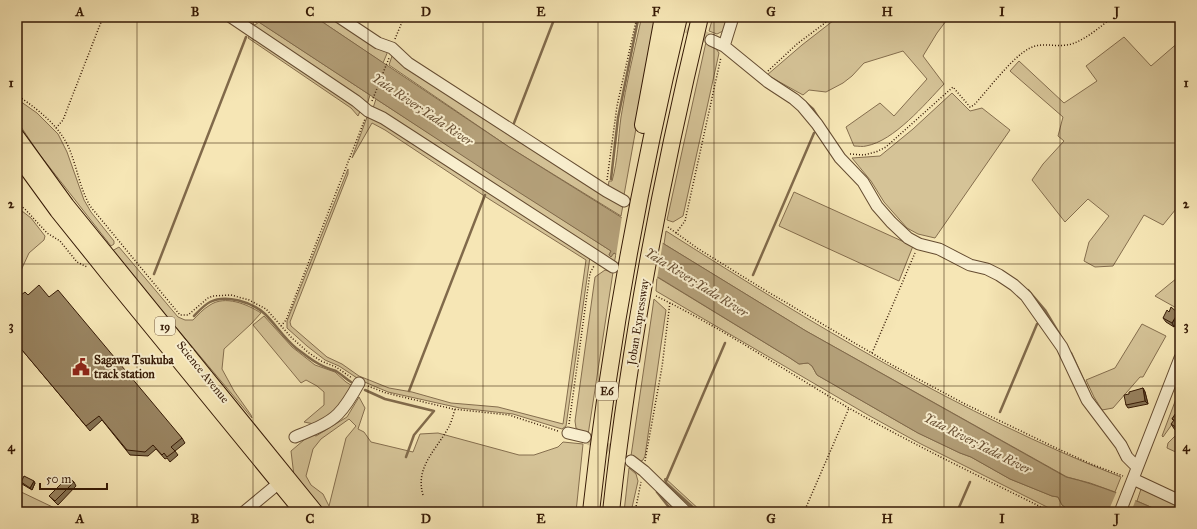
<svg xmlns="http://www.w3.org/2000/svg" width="1197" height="529" font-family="'IM FELL Great Primer',serif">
<rect width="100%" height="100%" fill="#f6e6b5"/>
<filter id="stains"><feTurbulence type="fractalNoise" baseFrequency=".005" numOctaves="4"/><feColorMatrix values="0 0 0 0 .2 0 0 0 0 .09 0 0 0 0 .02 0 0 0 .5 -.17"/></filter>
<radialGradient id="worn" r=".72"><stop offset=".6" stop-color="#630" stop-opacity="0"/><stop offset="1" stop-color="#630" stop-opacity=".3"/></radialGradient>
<path fill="#d5c397" stroke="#856e4e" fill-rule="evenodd" d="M235,17H251L255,20L253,24L255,25L259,22L370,95L366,108Z
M315,17H332L373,44L388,51L383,63Z
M643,17H656L624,195L608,187L609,181H612C618,160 618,139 621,117C626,84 634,52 641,20Z
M713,17H730L723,31L717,34L709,31Z
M838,17H949L937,33L923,56L944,84C925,104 894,141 866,146C863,147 858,146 854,146L846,127L880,103L894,116L927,79L903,51L864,63L852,76L843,83L826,92L809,90L803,95L767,75L802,45Z
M250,35L361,109L358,116L351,108L248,38Z
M1124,37L1151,66L1180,41V204L1163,225L1144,215L1113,266L1095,267L1084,261L1089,242L1109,216L1088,199L1065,222L1032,180L1043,164L1064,141L1058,136L1063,117L1010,71L1019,61L1064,103L1097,81L1086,66Z
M706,42C712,44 716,48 719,53L683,216L673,222L667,220Z
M393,53L623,205L621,216L509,147L389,65Z
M952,93L970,111L982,108L1010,130L935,238L918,234L907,228L884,202L871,181L852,158L880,156L913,129Z
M17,99L37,113L58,134L67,152L84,200L91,212L114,241V244L111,246L40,155L17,121Z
M376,99L611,251L609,255L611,256L614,253L616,254L614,264L372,111Z
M372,116L590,257L566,426L562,429L513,414L460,408L388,392L360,380L339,366L325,360L307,346L287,328V321L348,169V174L295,309L290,322L291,326L327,357L342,364L359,376L389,388L412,392L451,403L498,407L563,424L586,260L489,199L385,130L372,123L352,158L367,117Z
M794,192L913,246L899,281L779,226Z
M22,211L31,218L45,236L44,240L29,253L17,279V247Z
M666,231C811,323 960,414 1121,477L1115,492L1090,483L1067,477L806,331L664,244Z
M119,247L178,317L185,320H193C198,315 203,309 210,305C225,295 247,304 261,313L251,324L224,349L222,369L234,391L251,415L252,418L112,251Z
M605,270L613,272L588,435L580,431L576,428L575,421L595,277Z
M657,277L790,358L799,364L808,363L812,366L817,375L918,433L960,453L971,457L1010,479L1052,496L1058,497L1062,505L1072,512H1057L919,443L868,415L656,291Z
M1177,278L1180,280V310L1155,296Z
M654,299L666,310L645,456L643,460L639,462L631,456Z
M264,316L292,347L315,365L335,372L346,382L354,387L344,403L319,425L304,422L324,405V392L317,386L306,380L301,383L253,325Z
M1142,324L1166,336L1143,377H1140L1113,408L1102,410L1094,397L1086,380L1115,368Z
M1179,391H1180V413L1163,437L1162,436Z
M359,397L365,408L358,429L364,432L371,442L413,452L420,434L438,433L519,455H534L558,447L563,442L583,444L576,512H325L294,476L291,451L311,434L316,436L347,417ZM349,419L356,426L346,438L329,506L323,494L311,485L306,476L313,449L321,439Z
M1176,435L1180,437V454L1167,448L1168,443Z
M629,468L636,474L638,481L631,512H624Z
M665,478L702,512H691L663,484Z
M1142,486L1180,504V512H1162L1137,501Z
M17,490L63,512H31L17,504Z"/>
<path fill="#b4a079" stroke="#816a4b" d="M251,17H315L509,147L664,244L806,331L1066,477C1100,485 1130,498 1162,512H1072L1062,505L1058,497L1052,496L1010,479L971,457L960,453L918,433L817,375L812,366L808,363L799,364L790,358L661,279L614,253L611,257L609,255L611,251L495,177Z"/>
<path fill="#f6e6b5" d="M622,216L663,241L657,279L616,256Z
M1117,491L1136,499L1131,512H1108Z"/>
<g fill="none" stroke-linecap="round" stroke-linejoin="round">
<path stroke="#816a4b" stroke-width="2.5" d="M256,22L259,17
M798,96L813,109L820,120
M514,123L555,17
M611,179L618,118L638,20
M154,274L246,37
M753,275L814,133
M1028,290L1045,310L1063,340
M194,316C199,311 204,305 210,302C226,294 252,302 265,314C276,325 284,338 296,348C303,353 311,360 319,364C324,367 330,369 336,371C341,374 346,379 351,382
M1071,353L1087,388
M365,390L385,399L434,411L414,435L406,457
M409,391L485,195
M1000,412L1037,324
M657,492L668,506L676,512
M698,512L666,483V481L725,343
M957,512L970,482"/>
<path stroke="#cfbd92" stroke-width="11" stroke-dasharray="11 5.5" stroke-linecap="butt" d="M673,20L711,40
M585,437L631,461"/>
<g stroke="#654c31" stroke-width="13">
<path id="minor" d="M231,17L356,101L368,111L383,118L613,267
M339,17L378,43L392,48L408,63L606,191L624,201
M711,40L724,46L768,82L794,99L802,106L817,124L840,158L863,182L877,206L891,222L908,238L919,244L939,249L970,265L987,269L999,275L1014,285L1026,296L1062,347L1087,400L1121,445L1127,457L1137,467
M724,46L733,17
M568,433L585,437
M295,437C309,431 327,425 338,414C347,405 353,394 359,383
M631,461L644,471L686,512
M1133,479L1180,501
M244,512L279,483
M1120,512L1180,358"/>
</g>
<g stroke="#351905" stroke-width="16">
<path id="major" d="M17,136L67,205L316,512
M17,156L57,211L110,277L302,512"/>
</g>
<g stroke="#351905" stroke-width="18">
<path id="highway" d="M643,125L663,17
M591,512C609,345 640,180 679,17
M611,512C629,345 661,180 700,17"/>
</g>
<path stroke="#351905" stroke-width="1.5" stroke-dasharray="1 2" stroke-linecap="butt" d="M395,39L404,17
M768,71L797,44L833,17
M17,95C40,111 63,128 72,156C78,173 81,190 90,206L180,315H188L208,298L213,296L231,295L249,300L266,309L292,338L309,353L321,361L336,367L352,378
M372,101L389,58
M56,128L63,120L103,17
M850,154L864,155L876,152L886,147L953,87L970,107L974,105C988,90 1012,57 1030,48C1042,42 1053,47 1066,45C1081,44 1101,26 1113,17
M607,180L617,106L637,17
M17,213L21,207L24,208L47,233L60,241L77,262L87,267
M1176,222L1180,224
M668,227L697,248L763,289L892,365L965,404L1054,447L1091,464L1123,476
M676,233L685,221L721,57
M656,296C722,328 784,370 847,407C914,445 983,478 1051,512
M281,326L286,320L365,119
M872,353L915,253
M368,386L386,393L453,409L509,415L558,431
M569,424L590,273L594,266
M645,461L662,367L670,302
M423,495C415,468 435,451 447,430C451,424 453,416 455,409
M17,508L25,512
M635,512L641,482
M804,512L849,408"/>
<use href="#minor" stroke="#f9efcf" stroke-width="11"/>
<use href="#major" stroke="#f6e6b5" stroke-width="14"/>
<use href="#highway" stroke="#f6e6b5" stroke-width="16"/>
</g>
<path fill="#847253" stroke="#351905" d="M28,295L49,297L182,438L185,443L175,451L178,455L170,462L167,458L165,459L156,449L148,456L130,455L102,420L90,431L17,344V304Z
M1169,312L1178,313L1180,315V317L1174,327L1166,322L1163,318Z
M1143,388L1145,392L1148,404L1128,408L1126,405L1129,394Z
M1180,407V433L1175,430L1171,424L1174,421L1172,419Z
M21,482L35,483L32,490L22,484Z
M74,482L76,486L58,505L49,496Z"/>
<path fill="#6b5c44" stroke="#351905" d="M1178,313L1180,315V317L1174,327L1172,323Z
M1143,388L1145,392L1148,404L1145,401Z
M34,481L35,483L32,490L30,488Z"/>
<path fill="#998461" stroke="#351905" d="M39,285L49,297L58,290L182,438L171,447L175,451L167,457L164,453L162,455L153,445L145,452L127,450L99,416L86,426L17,344V304L18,303L17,302V298L25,292L28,295Z
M1171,307L1178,313L1172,323L1163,318L1167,310L1169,312Z
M1143,388L1145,401L1126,405L1124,395L1129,394V392Z
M1180,407V430L1171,424L1174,420L1172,419Z
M24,476L34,481L30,488L21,482Z
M68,477L74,482L55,501L49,496Z"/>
<path fill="none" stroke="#351905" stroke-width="1" stroke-opacity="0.55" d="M137,17V512M253,17V512M368,17V512M483,17V512M598,17V512M714,17V512M829,17V512M944,17V512M1060,17V512M17,143H1180M17,264H1180M17,386H1180"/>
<defs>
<g id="civic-bare" transform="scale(1.38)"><path d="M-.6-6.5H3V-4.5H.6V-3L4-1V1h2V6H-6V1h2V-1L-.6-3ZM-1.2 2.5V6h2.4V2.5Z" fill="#8f2418" stroke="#f9efcf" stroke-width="2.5" paint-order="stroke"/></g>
</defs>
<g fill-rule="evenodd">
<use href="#civic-bare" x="81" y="367"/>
</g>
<g text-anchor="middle" stroke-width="4" stroke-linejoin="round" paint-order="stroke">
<g fill="#f9efcf" stroke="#705942" stroke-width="1">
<rect x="155" y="317" width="20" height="18" rx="3"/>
<rect x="596" y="382" width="22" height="18" rx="3"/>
</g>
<g font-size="11" font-weight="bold" fill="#351905">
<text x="165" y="330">19</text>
<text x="607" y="395">E6</text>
</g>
<g font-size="12" fill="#351905" stroke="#f9efcf">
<text transform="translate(638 322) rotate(-81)" y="4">Joban Expressway</text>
<text transform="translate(203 372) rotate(51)" y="4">Science Avenue</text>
</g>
<g font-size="12" font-weight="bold" fill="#351905" stroke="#f9efcf" text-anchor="start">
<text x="94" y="364">Sagawa Tsukuba<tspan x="94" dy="14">track station</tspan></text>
</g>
<g font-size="13" font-style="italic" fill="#684f33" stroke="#f9efcf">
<text transform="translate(423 109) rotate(34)" y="5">Yata River;Yada River</text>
<text transform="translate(697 282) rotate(32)" y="5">Yata River;Yada River</text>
<text transform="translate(978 443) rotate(27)" y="5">Yata River;Yada River</text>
</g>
</g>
<rect width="1197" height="529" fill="none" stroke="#f6e6b5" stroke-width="44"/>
<path d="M40 483v6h67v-6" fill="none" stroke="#351905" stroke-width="2"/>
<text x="46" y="483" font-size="12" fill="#351905" stroke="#f9efcf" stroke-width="3" paint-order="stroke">50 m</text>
<rect x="22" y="22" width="1153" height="485" fill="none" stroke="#351905" stroke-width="1.5"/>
<g font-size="13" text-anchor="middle" font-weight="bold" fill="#351905">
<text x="80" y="16">A</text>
<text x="195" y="16">B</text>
<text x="310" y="16">C</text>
<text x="426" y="16">D</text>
<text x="541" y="16">E</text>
<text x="656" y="16">F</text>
<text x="771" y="16">G</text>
<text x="887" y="16">H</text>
<text x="1002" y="16">I</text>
<text x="1117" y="16">J</text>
<text x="11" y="87">1</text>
<text x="1186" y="87">1</text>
<text x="11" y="208">2</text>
<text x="1186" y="208">2</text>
<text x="11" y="330">3</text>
<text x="1186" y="330">3</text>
<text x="11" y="451">4</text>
<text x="1186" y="451">4</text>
<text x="80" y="523">A</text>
<text x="195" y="523">B</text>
<text x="310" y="523">C</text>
<text x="426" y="523">D</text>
<text x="541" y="523">E</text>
<text x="656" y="523">F</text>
<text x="771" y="523">G</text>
<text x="887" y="523">H</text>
<text x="1002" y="523">I</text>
<text x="1117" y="523">J</text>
</g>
<rect width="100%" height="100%" filter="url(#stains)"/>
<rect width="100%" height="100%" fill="url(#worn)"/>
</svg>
